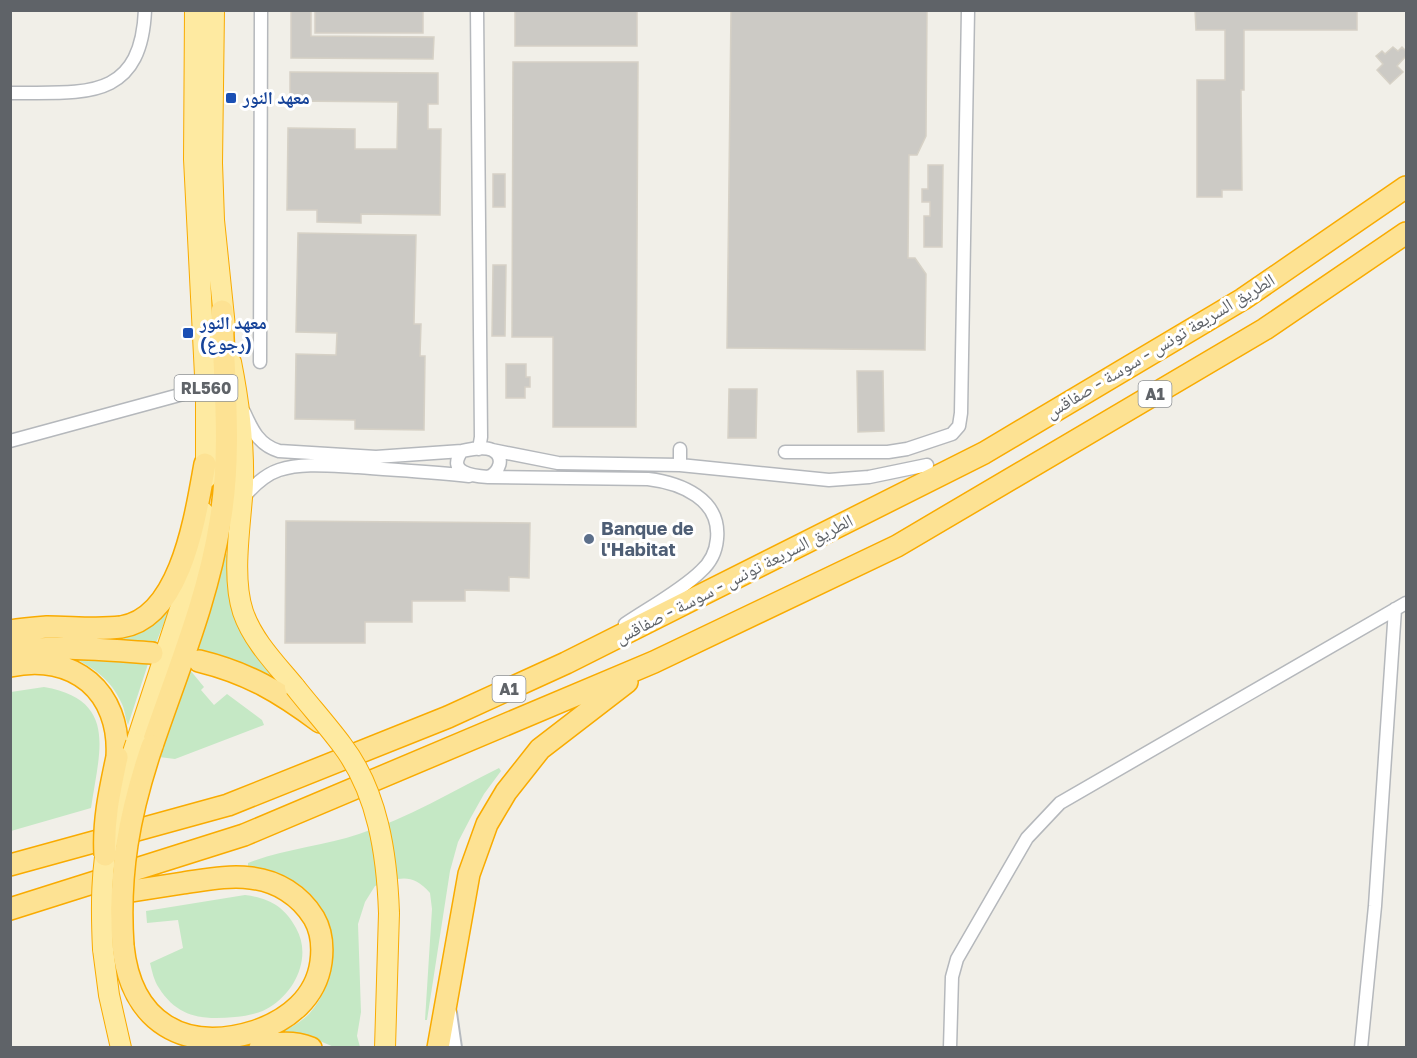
<svg xmlns="http://www.w3.org/2000/svg" width="1417" height="1058" font-family="'Golos Text','Noto Naskh Arabic',sans-serif">
<rect width="100%" height="100%" fill="#f1efe8"/>
<path fill="#c5e8c5" d="M225,554L231,555C223,602 241,643 273,677L271,679L232,659L196,650Z
M167,609L169,610L156,643L94,639Z
M74,656L148,664L128,725C125,718 125,709 121,702C112,681 93,667 73,658Z
M190,670L204,687L201,690L214,705L227,694L262,720L264,725L175,759L159,757Z
M44,687C119,700 99,752 91,808L11,831V692Z
M499,768L501,771L484,794L470,819L458,842L450,871L427,1020H425L432,909L430,893C412,872 398,878 375,886L365,902L358,924L361,1012L357,1036L360,1047H334L315,1039L277,1034C288,1029 300,1023 309,1014C343,977 341,911 297,883C282,874 265,872 248,869V863C284,849 323,846 359,834C408,818 453,791 499,768Z
M245,895C269,898 284,906 296,928C312,956 296,991 270,1007C261,1013 247,1016 235,1017C203,1020 178,1018 159,988C154,981 152,971 150,963L183,948L178,920L147,923L146,911Z"/>
<path fill="#cccac5" stroke="#d6d1c6" stroke-width="1.5" d="M291,10H311V36L434,37L433,59L291,58Z
M315,10H423V33H315Z
M515,10H637V46H515Z
M731,10H927L926,136L917,155H909L908,258H915L926,274L925,350L727,348Z
M1195,10H1357V30H1244V90H1241L1242,190H1222V197H1197V80H1225V30H1196Z
M1393,47L1398,51L1402,47L1406,51V56L1397,66L1403,72L1390,84L1377,70L1383,64L1376,56L1382,51L1385,54Z
M513,62H638L636,427H553V337H512Z
M290,72L438,73V104H428V129H441L440,215L361,214V223L317,222V210H287L288,128L355,129V149H397L398,102L290,101Z
M928,165H943L942,247H924V216H930V202H922V189H928Z
M493,174H505V207H493Z
M298,233L416,235L414,324H421L420,356H425L424,430L355,429V420L295,419L296,354L336,355L337,333L296,332Z
M493,265H506L505,336H492Z
M506,364H526V377H530V387H525V398H506Z
M857,371H883L884,431L858,432Z
M729,389H757L756,438H728Z
M286,521L530,523L529,578L509,577V591L465,590V601H412V622H365V643H285Z"/>
<g fill="none" stroke-linecap="round" stroke-linejoin="round">
<g stroke="#b5b8bc" stroke-width="15">
<path id="minor" d="M477,10L481,437L479,449
M10,93C82,92 141,103 145,10
M260,362L261,10
M244,412C252,430 259,445 279,451L376,457L462,451
M10,441L183,394
M492,450L558,463L680,465L829,480L869,477L927,465
M785,452H888L907,449L952,434L959,426L961,413L968,10
M680,465V449
M488,477C499,473 506,457 492,450C484,446 471,449 462,451C446,473 473,476 488,477L648,479C681,483 721,499 717,539C716,551 710,563 701,571C682,590 647,609 625,624
M243,498C253,486 264,475 279,470C303,462 333,466 358,467C395,470 432,472 469,476
M950,1048L952,977L957,959L1027,838L1060,803L1406,603
M1361,1048L1375,906L1395,609"/>
</g>
<g stroke="#b6babf" stroke-width="20">
<path id="secondary" d="M448,1013L453,1048"/>
</g>
<g stroke="#f9ab00" stroke-width="22">
<path id="trunk" d="M195,10L194,159L206,395V478
M214,10L212,163L214,220L225,327
M231,362C239,402 244,444 243,484C241,522 231,576 243,612C253,641 276,664 295,687
M136,743L197,557L204,513
M103,949L109,995L121,1048
M385,1048L389,913"/>
</g>
<g stroke="#f9ab00" stroke-width="24">
<path id="motorway" d="M10,631C23,629 35,628 47,627C72,627 97,630 121,627C182,618 196,512 205,464
M10,651C58,645 105,650 152,653
M199,661C248,673 280,692 320,722
M10,666C74,652 121,692 117,757
M152,746C177,672 208,599 220,522C232,453 224,381 222,311
M10,865L228,805L448,717L566,663L984,453L1243,299L1406,187
M106,895C131,891 157,887 183,883C205,880 228,875 251,878C277,881 300,895 314,918C322,932 323,947 321,962C316,998 288,1020 256,1031C184,1054 131,1022 123,946
M10,909L244,835L654,662L897,546L1265,329L1406,233
M260,1048C277,1042 295,1042 311,1048
M438,1048L469,874L487,824L506,792L540,749L627,682"/>
</g>
<use href="#minor" stroke="#fff" stroke-width="12"/>
<use href="#secondary" stroke="#fff" stroke-width="16"/>
<use href="#trunk" stroke="#feeaa1" stroke-width="20"/>
<use href="#motorway" stroke="#fde293" stroke-width="21"/>
<g stroke="#f9ab00" stroke-width="22" stroke-linecap="butt">
<path id="trunk-bridge" d="M295,687C310,706 327,725 342,745C378,792 387,855 389,913
M103,949C101,908 101,868 110,828C116,800 127,771 136,743"/>
</g>
<g stroke="#f9ab00" stroke-width="24" stroke-linecap="butt">
<path id="motorway-bridge" d="M105,855C103,821 110,790 117,757
M123,946C118,874 129,814 152,746"/>
</g>
<use href="#trunk-bridge" stroke="#feeaa1" stroke-width="20"/>
<use href="#motorway-bridge" stroke="#fde293" stroke-width="21"/>
</g>
<g fill="#1a4fb4" stroke="#fff" stroke-width="2">
<rect x="225" y="92" width="12" height="12" rx="3"/>
<rect x="182" y="327" width="12" height="12" rx="3"/>
</g>
<circle fill="#5c6f8a" stroke="#fff" stroke-width="2" cx="589" cy="539" r="6"/>
<g text-anchor="middle" stroke-width="6" stroke-linejoin="round" paint-order="stroke">
<g fill="#fff" stroke="#8f9295" stroke-width="1.5">
<rect x="174.5" y="375" width="63" height="26" rx="4.5"/>
<rect x="1138.5" y="381" width="33" height="26" rx="4.5"/>
<rect x="492.5" y="676" width="33" height="26" rx="4.5"/>
</g>
<g font-size="16" font-weight="bold" fill="#5f6368">
<text x="206" y="394">RL560</text>
<text x="1155" y="400">A1</text>
<text x="509" y="695">A1</text>
</g>
<g font-size="18" font-weight="bold" fill="#164399" stroke="#fff" text-anchor="start">
<text x="243" y="104">معهد النور</text>
<text x="200" y="329">معهد النور<tspan x="200" dy="21">(رجوع)</tspan></text>
</g>
<g font-size="18" fill="#5f6368" stroke="#fff">
<text transform="translate(1160 346) rotate(-31)" y="6">الطريق السريعة تونس - سوسة - صفاقس</text>
<text transform="translate(734 579) rotate(-27)" y="6">الطريق السريعة تونس - سوسة - صفاقس</text>
</g>
<g font-size="18" font-weight="bold" fill="#4e5e75" stroke="#fff" text-anchor="start">
<text x="601" y="535">Banque de<tspan x="601" dy="21">l'Habitat</tspan></text>
</g>
</g>
<rect width="1417" height="1058" fill="none" stroke="#5f6368" stroke-width="24"/>
</svg>
